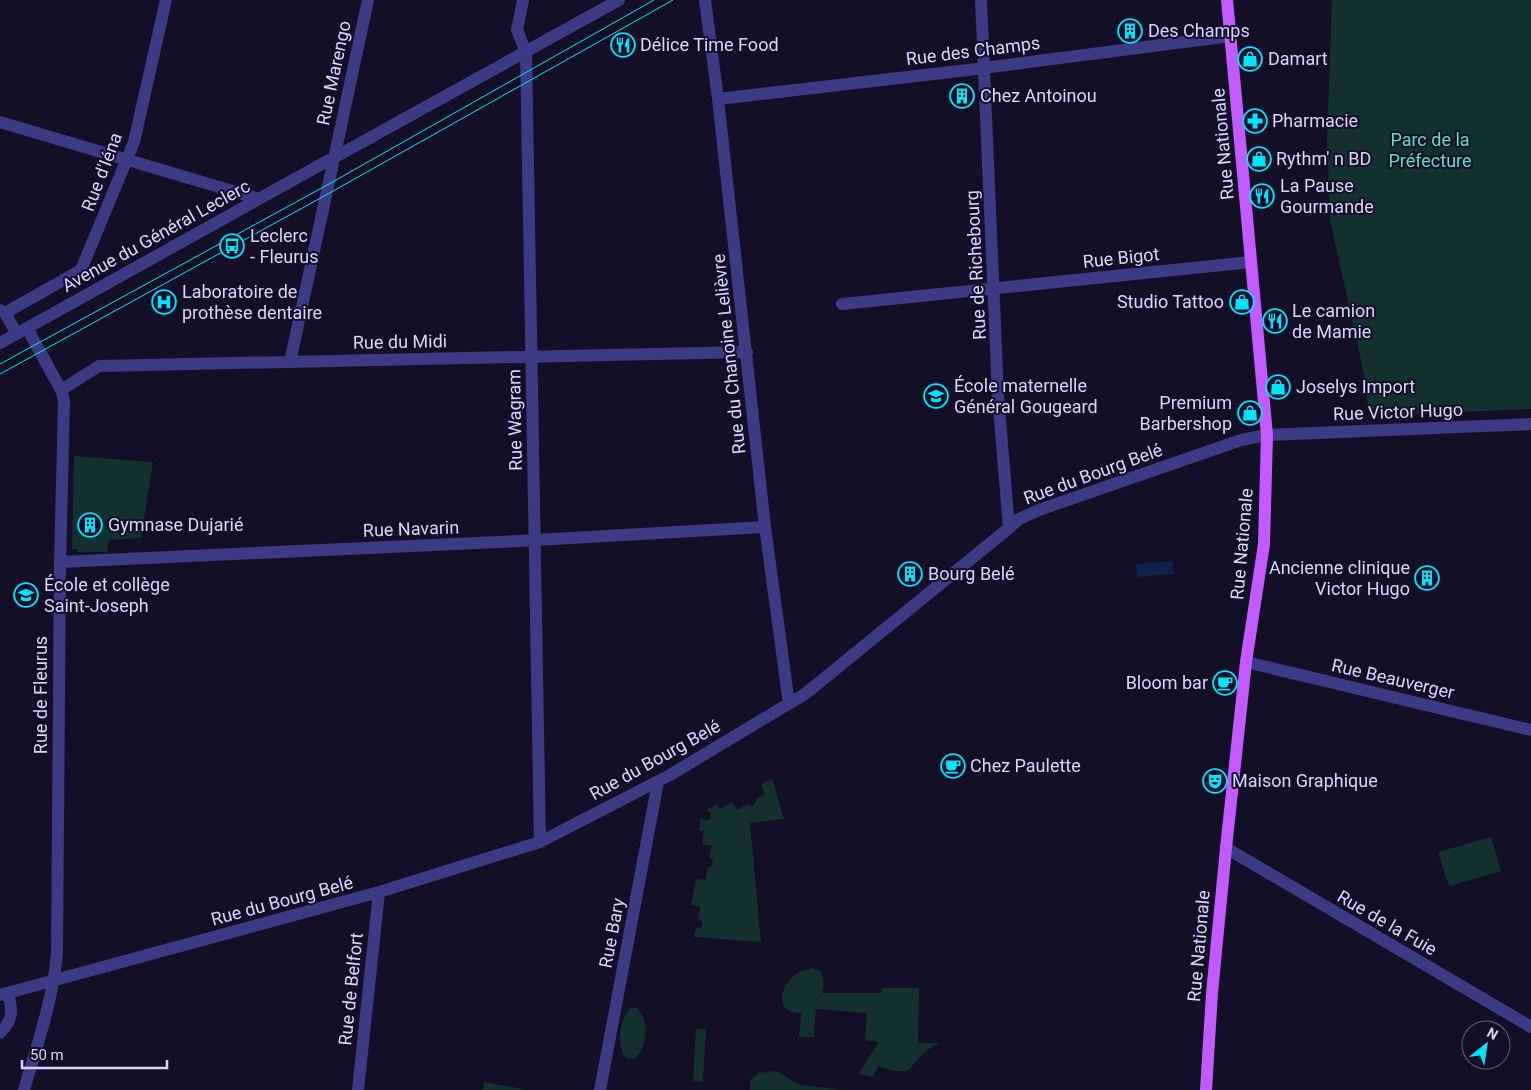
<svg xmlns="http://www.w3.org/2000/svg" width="1531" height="1090" font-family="Roboto,sans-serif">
<rect width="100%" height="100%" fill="#130f26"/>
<path fill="#12302f" d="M1332,0H1531V409L1369,416L1364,374L1330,220L1327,138Z
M74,456L153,462L141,538L109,540V543H107L108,551L106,552H77V549H72Z
M772,778L784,819L750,823L761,942L694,937L696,928L702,927V921L698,919L700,907L691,904L696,879L705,880L708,867H711L713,862L712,859L709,858L712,846L702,844L704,831L699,830L701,817L705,821L710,819L711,813L706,810L717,804L720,809L732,802L737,810L747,804L751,806L754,805L756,802V799L765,794L761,785Z
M1491,837L1501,871L1449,886L1438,852Z
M811,968L820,971C825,979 824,985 822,993H881L882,988H919L918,1043H936L939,1044C925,1048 918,1061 907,1071H895L878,1066L873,1077L858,1074L879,1042L865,1040L867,1013L816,1009L814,1037H799L801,1013C771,1013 781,982 799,972C803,970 807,970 811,968Z
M631,1008H637C640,1012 643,1016 645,1022C647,1031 645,1049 637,1056C634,1060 630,1059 626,1058C616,1046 619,1018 631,1008Z
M696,1029H706L703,1082L693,1081Z
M777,1071L799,1085L845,1090H750V1081L758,1073Z
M484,1082L528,1090H483Z"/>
<path fill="#0c2248" d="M1172,561L1174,574L1137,577L1136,564Z"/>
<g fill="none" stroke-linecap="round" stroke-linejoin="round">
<path stroke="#3d3a85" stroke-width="12" d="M523,0L517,30L526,52L540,842
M705,0L718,99L765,527L789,704
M981,0L998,396L1009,528
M718,99L968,70L1231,36
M0,122L259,199
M335,154L368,0
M337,156L619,0
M842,304L1251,262
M0,310L5,313L17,334
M5,313L81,270L134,142L166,0
M0,343L329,160
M290,362L333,163
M61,390L99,366L747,352
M60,562L519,541L765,527
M1246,662L1531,730
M1226,848L1531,1027
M0,995L379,892L540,842L670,775L805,694L1009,528L1019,519L1039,510L1241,440L1267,435L1531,424
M0,1033C13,1020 13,1011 8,993
M24,1090C37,1045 53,1000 57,953L60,562L64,401L61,390L27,328
M358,1090L379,892
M600,1090L658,782"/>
<path stroke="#c25bff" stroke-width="12" d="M1206,1090L1212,993L1226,848L1246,662L1264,544L1267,435L1227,0"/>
<path stroke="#00e5ff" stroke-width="1" d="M0,364L329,184L654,0
M0,374L326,195L673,0"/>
</g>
<defs>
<g id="building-ring" transform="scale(1.25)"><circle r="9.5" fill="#130f26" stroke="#00e5ff" stroke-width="1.5"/><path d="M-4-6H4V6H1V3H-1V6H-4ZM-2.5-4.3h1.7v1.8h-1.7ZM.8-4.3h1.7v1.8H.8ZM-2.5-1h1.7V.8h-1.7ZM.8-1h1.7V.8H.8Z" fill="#00e5ff"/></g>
<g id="restaurant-ring" transform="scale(1.25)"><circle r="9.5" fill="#130f26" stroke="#00e5ff" stroke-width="1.5"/><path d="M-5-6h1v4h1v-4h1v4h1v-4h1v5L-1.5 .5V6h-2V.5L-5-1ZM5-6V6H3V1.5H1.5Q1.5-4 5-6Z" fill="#00e5ff"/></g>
<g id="shop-ring" transform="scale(1.25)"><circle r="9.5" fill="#130f26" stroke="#00e5ff" stroke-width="1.5"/><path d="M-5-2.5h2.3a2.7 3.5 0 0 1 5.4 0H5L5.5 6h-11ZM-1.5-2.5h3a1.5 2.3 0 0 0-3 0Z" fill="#00e5ff"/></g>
<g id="pharmacy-ring" transform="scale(1.25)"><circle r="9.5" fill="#130f26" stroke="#00e5ff" stroke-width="1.5"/><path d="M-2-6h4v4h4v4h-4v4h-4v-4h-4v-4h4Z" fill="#00e5ff"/></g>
<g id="bus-ring" transform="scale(1.25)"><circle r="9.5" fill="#130f26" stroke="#00e5ff" stroke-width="1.5"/><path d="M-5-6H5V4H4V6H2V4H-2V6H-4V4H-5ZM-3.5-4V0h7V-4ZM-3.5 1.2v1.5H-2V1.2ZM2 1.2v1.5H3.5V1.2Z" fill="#00e5ff"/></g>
<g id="hospital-ring" transform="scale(1.25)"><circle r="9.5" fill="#130f26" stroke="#00e5ff" stroke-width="1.5"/><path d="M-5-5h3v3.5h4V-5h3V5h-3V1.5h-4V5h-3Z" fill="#00e5ff"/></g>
<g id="school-ring" transform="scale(1.25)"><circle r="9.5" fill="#130f26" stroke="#00e5ff" stroke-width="1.5"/><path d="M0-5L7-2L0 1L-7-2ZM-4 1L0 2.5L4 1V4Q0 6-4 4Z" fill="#00e5ff"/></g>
<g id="cafe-ring" transform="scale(1.25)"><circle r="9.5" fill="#130f26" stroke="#00e5ff" stroke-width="1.5"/><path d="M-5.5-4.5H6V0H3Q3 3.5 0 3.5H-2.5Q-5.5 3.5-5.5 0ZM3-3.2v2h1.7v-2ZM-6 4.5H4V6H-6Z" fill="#00e5ff"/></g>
<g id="theatre-ring" transform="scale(1.25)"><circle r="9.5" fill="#130f26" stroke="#00e5ff" stroke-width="1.5"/><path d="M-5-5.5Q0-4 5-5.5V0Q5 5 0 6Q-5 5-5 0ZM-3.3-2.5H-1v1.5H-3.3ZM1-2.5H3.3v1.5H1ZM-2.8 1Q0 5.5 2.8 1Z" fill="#00e5ff"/></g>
</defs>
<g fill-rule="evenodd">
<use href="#building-ring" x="1130" y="31"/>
<use href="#restaurant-ring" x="623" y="45"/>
<use href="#shop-ring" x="1250" y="59"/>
<use href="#building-ring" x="962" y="96"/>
<use href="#pharmacy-ring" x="1255" y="121"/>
<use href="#shop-ring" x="1259" y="159"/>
<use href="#restaurant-ring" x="1262" y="196"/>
<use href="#bus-ring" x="232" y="246"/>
<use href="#hospital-ring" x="164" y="302"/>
<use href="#shop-ring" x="1242" y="302"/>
<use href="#restaurant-ring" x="1275" y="321"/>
<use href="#shop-ring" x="1278" y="387"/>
<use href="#school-ring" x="936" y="396"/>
<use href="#shop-ring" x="1250" y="413"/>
<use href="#building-ring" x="90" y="525"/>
<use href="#building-ring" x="910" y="574"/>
<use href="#building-ring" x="1427" y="578"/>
<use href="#school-ring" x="26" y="595"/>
<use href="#cafe-ring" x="1225" y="683"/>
<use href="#cafe-ring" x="953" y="766"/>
<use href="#theatre-ring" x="1215" y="781"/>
</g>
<g text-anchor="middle" stroke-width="4" stroke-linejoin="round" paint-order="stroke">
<g font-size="18" fill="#d9d4ff" stroke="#130f26" text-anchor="start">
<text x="1148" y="37">Des Champs</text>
<text x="640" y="51">Délice Time Food</text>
<text x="1268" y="65">Damart</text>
<text x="980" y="102">Chez Antoinou</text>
<text x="1272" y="127">Pharmacie</text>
<text x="1276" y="165">Rythm' n BD</text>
<text x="1280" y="192">La Pause<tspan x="1280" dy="21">Gourmande</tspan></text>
<text x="250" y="242">Leclerc<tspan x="250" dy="21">- Fleurus</tspan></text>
<text x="182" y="298">Laboratoire de<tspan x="182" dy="21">prothèse dentaire</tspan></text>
<text x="1224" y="308" text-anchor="end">Studio Tattoo</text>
<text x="1292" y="317">Le camion<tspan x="1292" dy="21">de Mamie</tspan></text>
<text x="954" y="392">École maternelle<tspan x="954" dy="21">Général Gougeard</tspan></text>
<text x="1296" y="393">Joselys Import</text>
<text x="1232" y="409" text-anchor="end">Premium<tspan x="1232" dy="21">Barbershop</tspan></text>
<text x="108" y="531">Gymnase Dujarié</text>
<text x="1410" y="574" text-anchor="end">Ancienne clinique<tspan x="1410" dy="21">Victor Hugo</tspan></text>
<text x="928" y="580">Bourg Belé</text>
<text x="44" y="591">École et collège<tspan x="44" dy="21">Saint-Joseph</tspan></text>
<text x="1208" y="689" text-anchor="end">Bloom bar</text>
<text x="970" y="772">Chez Paulette</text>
<text x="1232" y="787">Maison Graphique</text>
</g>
<g font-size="18" fill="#d9d4ff" stroke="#130f26">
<text transform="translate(973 51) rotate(-7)" y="6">Rue des Champs</text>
<text transform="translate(334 73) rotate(-78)" y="6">Rue Marengo</text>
<text transform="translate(1223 144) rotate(-95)" y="6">Rue Nationale</text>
<text transform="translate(102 172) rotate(-69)" y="6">Rue d'Iéna</text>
<text transform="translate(156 236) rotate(-29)" y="6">Avenue du Général Leclerc</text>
<text transform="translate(1121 258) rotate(-6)" y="6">Rue Bigot</text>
<text transform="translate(976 265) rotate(-93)" y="6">Rue de Richebourg</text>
<text transform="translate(400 342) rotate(-1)" y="6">Rue du Midi</text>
<text transform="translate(729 354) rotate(-96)" y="6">Rue du Chanoine Lelièvre</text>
<text transform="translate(1398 412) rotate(-2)" y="6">Rue Victor Hugo</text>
<text transform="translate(515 420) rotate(-91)" y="6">Rue Wagram</text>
<text transform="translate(1093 474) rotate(-20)" y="6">Rue du Bourg Belé</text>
<text transform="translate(411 529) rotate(-2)" y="6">Rue Navarin</text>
<text transform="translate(1242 544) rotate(-85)" y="6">Rue Nationale</text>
<text transform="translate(1393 679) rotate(13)" y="6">Rue Beauverger</text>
<text transform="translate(41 695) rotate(-90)" y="6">Rue de Fleurus</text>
<text transform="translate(655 760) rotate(-29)" y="6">Rue du Bourg Belé</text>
<text transform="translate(282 901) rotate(-15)" y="6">Rue du Bourg Belé</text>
<text transform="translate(1387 923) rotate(30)" y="6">Rue de la Fuie</text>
<text transform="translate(612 933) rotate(-79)" y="6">Rue Bary</text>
<text transform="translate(1199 946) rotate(-85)" y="6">Rue Nationale</text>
<text transform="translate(351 989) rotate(-84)" y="6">Rue de Belfort</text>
</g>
<g font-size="18" fill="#5fe0c0" stroke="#130f26">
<text x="1430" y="146">Parc de la<tspan x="1430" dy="21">Préfecture</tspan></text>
</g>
</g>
<g transform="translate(1486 1045) rotate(30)"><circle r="24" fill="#130f26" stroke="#625e7d"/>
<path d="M0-4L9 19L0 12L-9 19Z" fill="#00e5ff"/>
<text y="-8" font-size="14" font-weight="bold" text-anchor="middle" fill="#d9d4ff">N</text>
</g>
<path d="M22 1060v8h145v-8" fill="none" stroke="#d9d4ff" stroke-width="2.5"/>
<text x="30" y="1060" font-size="15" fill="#d9d4ff" stroke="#130f26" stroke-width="4" paint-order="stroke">50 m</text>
</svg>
